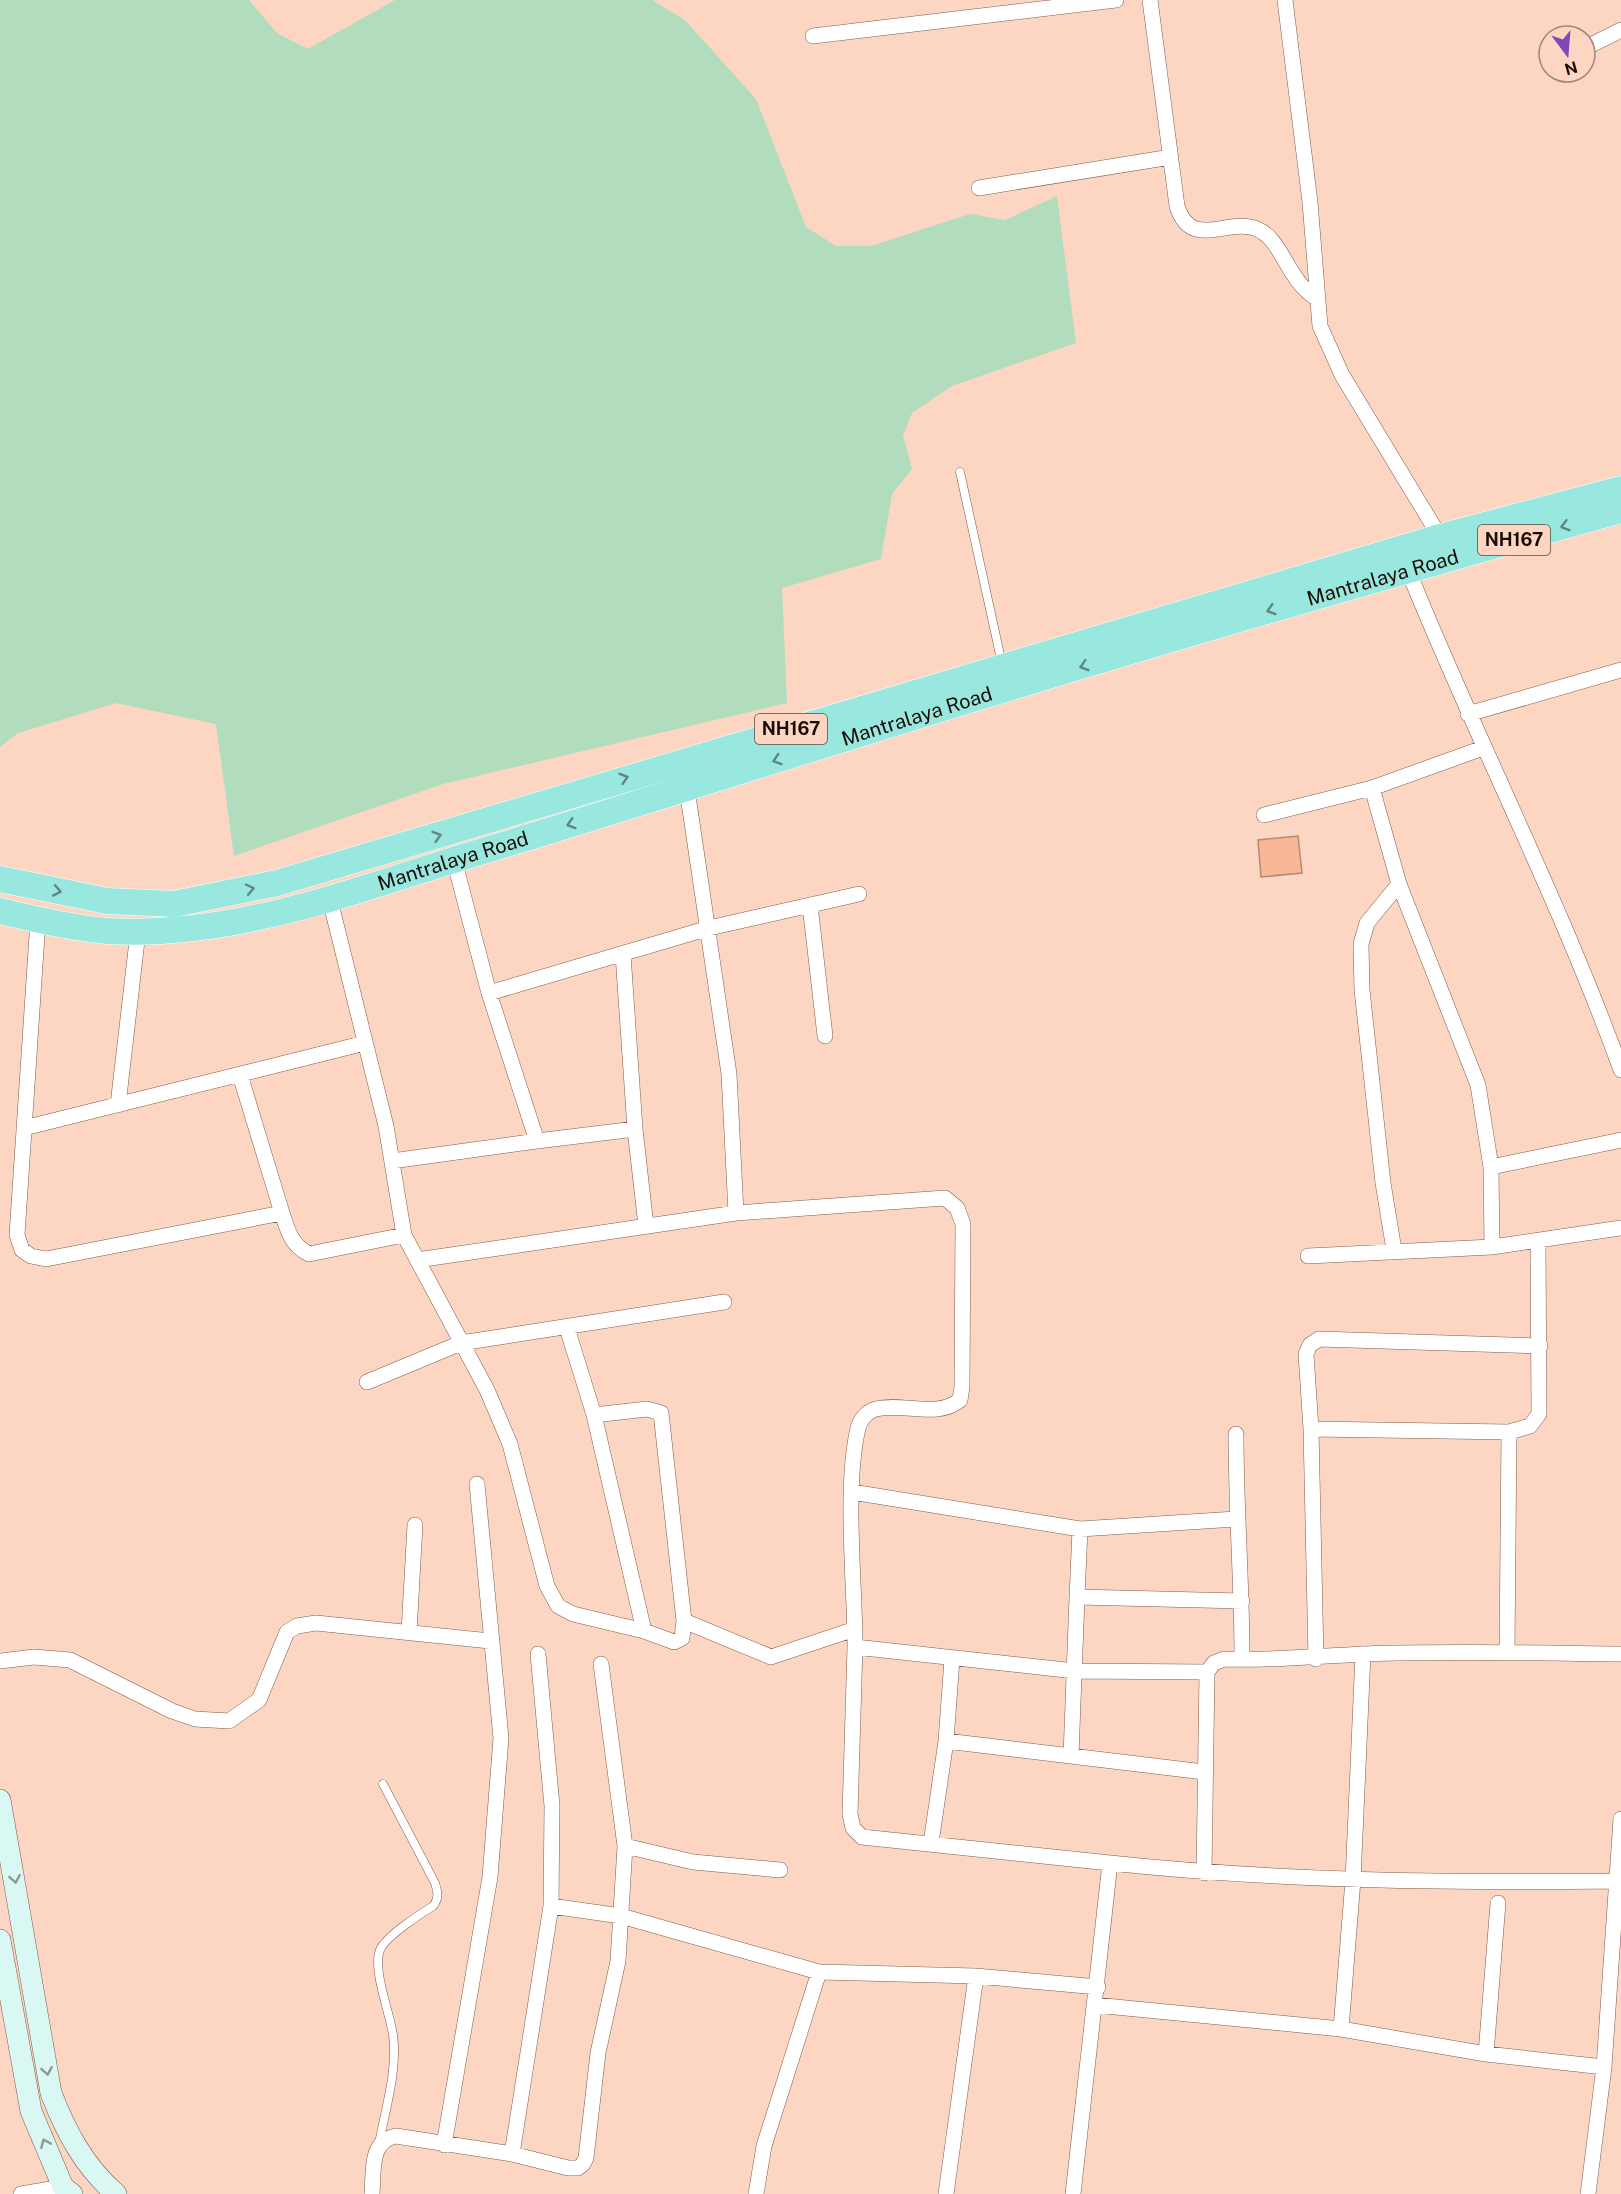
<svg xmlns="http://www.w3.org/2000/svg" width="1621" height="2194" font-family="'Public Sans',sans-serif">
<rect width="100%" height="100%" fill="#fcd6c3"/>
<path fill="#b1dcbd" d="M0,0H249L277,33L308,49L395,0H652L685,20L756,99L806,227L836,246H871L970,214L1005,220L1057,196L1076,343L952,386L912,413L903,436L912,469L892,494L881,559L782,588L787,703L443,784L234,856L216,724L116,703L18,733L0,747Z"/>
<path fill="#fab795" stroke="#ae8b7a" stroke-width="1.5" d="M1298,836L1302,873L1261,877L1258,840Z"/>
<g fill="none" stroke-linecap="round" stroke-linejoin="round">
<g stroke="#7d5d4c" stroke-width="9">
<path id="service" d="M960,472L1002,664
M379,2144C385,2110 398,2070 393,2035C390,2013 372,1969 380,1950C385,1937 420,1914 433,1906C439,1899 438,1893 435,1883L383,1784"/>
</g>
<g stroke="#7d5d4c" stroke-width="16">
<path id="minor" d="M1150,0L1177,206C1191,251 1227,217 1257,229C1282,239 1287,280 1316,298
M1285,0L1310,202L1320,326L1342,375L1440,537
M813,36L1116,0
M1585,48L1621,30
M979,188L1171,157
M1406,565C1474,735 1559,898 1621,1070
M1468,714L1621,670
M1372,788L1399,884L1478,1085L1491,1167L1492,1247
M687,789L729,1074L736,1213
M1264,815L1372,788L1483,748
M330,900L386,1126L404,1235L487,1390L510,1444L547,1586L558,1606L573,1614L644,1631L674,1642L682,1638L684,1621L661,1413L647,1409L594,1415L644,1631
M810,905L825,1036
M38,920L17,1235L22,1250L31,1256L46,1259L282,1213L240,1075
M623,954L635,1129L646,1226
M489,993L709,928L859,894
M118,1105L138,932
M24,1128L365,1043
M537,1141L635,1129
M392,1161L537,1141L489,993L454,860
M1491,1167L1621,1140
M282,1213C288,1231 291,1245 309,1254L404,1235
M1394,1250L1383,1183L1362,990L1361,944L1367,923L1399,884
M1308,1256L1492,1247L1621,1228
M417,1260L736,1213L945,1198L957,1208L963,1224L962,1387L960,1400C937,1419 903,1402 876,1409C867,1411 860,1420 858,1428C844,1490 855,1582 855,1647L1075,1671L1207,1672
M567,1328L594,1415
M367,1382L461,1343L724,1302
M1311,1429L1509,1432L1530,1426L1539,1414L1538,1242
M1236,1434C1236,1509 1242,1584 1242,1659
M852,1492L1080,1529L1236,1519
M1077,1597L1080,1529
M684,1621L771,1657L855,1629
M409,1632L415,1525
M855,1647L850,1814L853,1828L862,1837L1110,1863
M1507,1652L1509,1432
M1316,1659L1311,1429L1306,1354L1310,1345L1319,1339L1540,1346
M0,1661L34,1657L70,1660L172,1711L195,1719L229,1721L259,1700L287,1632L297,1626L316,1623L490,1641
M946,1741L1204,1772
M1071,1756L1077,1597L1242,1601
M931,1843L946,1741L952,1659
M625,1846L693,1862L780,1870
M1204,1873L1207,1672L1214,1663L1224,1659C1272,1661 1318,1656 1365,1654C1450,1651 1536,1653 1621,1654
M551,1906L621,1916L819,1972
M1095,2005L1341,2029L1353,1880L1363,1654
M1341,2029L1486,2054L1604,2067
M1486,2054L1498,1903
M444,2145L490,1877L501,1738L477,1484
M512,2154L568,2168H578L583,2164L586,2158L598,2053L618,1961L625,1846L601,1664
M21,2194L63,2187
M372,2194C374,2172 369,2141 396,2136L512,2154L551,1906L552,1806L538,1654
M756,2194L764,2146L819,1972L976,1976L1098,1987
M946,2194L976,1976
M1073,2194L1110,1863C1278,1881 1447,1883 1616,1881
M1588,2194L1604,2067L1621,1819"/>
</g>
<g stroke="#7d5d4c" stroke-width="22">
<path id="secondary" d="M0,1800L51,2093C66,2132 84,2166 116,2194
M0,1940L31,2111L63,2187L72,2194"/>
</g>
<g stroke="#fff" stroke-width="27">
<g id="trunk">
<path d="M0,879L107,901L174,904L277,883L1440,537L1621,489"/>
<path id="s1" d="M0,911C35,919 72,928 108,931C234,938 352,891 470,855C597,817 723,776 850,737C1105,657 1363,582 1621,510"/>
</g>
</g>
<use href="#service" stroke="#fff" stroke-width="8"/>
<use href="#minor" stroke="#fff" stroke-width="15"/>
<use href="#secondary" stroke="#d9f7f3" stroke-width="21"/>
<use href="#trunk" stroke="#98e8e0" stroke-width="26"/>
</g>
<defs><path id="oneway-chevron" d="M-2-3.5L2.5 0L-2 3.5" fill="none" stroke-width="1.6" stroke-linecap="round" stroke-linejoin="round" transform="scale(1.5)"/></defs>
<g stroke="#5f857e">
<use href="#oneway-chevron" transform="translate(1565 526) rotate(164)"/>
<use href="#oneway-chevron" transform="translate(1271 610) rotate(163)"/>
<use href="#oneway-chevron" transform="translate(1084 666) rotate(163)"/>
<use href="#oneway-chevron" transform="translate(777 760) rotate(162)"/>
<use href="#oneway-chevron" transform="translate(624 778) rotate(-17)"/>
<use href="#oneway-chevron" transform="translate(571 824) rotate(163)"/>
<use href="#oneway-chevron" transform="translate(437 836) rotate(-17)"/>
<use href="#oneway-chevron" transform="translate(250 889) rotate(-12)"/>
<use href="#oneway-chevron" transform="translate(57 891) rotate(11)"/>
</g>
<g stroke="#8c9994">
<use href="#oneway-chevron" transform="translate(15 1879) rotate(80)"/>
<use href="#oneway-chevron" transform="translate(47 2071) rotate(80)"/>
<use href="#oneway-chevron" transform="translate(45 2143) rotate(-113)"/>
</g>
<g text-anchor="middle" stroke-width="4.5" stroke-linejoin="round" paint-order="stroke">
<g fill="#fcd6c3" stroke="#5d493f" stroke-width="1.5">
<rect x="1478" y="525" width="72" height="30" rx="4.5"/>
<rect x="755" y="714" width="72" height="30" rx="4.5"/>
</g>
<g font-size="18" font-weight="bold" fill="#190c06">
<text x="1514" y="546">NH167</text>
<text x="791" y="735">NH167</text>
</g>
<g font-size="20" fill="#190c06" stroke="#fcd6c3">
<text dy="7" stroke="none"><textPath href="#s1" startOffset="1436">Mantralaya Road</textPath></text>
<text dy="7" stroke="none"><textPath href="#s1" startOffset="950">Mantralaya Road</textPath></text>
<text dy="7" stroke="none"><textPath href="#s1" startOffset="464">Mantralaya Road</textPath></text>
</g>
</g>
<g transform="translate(1567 54) rotate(164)"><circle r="28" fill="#fcd6c3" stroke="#a18577" stroke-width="1.5"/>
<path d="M0-4.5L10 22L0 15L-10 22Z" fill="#8345ba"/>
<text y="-9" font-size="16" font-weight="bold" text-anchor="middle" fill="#190c06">N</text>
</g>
</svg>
